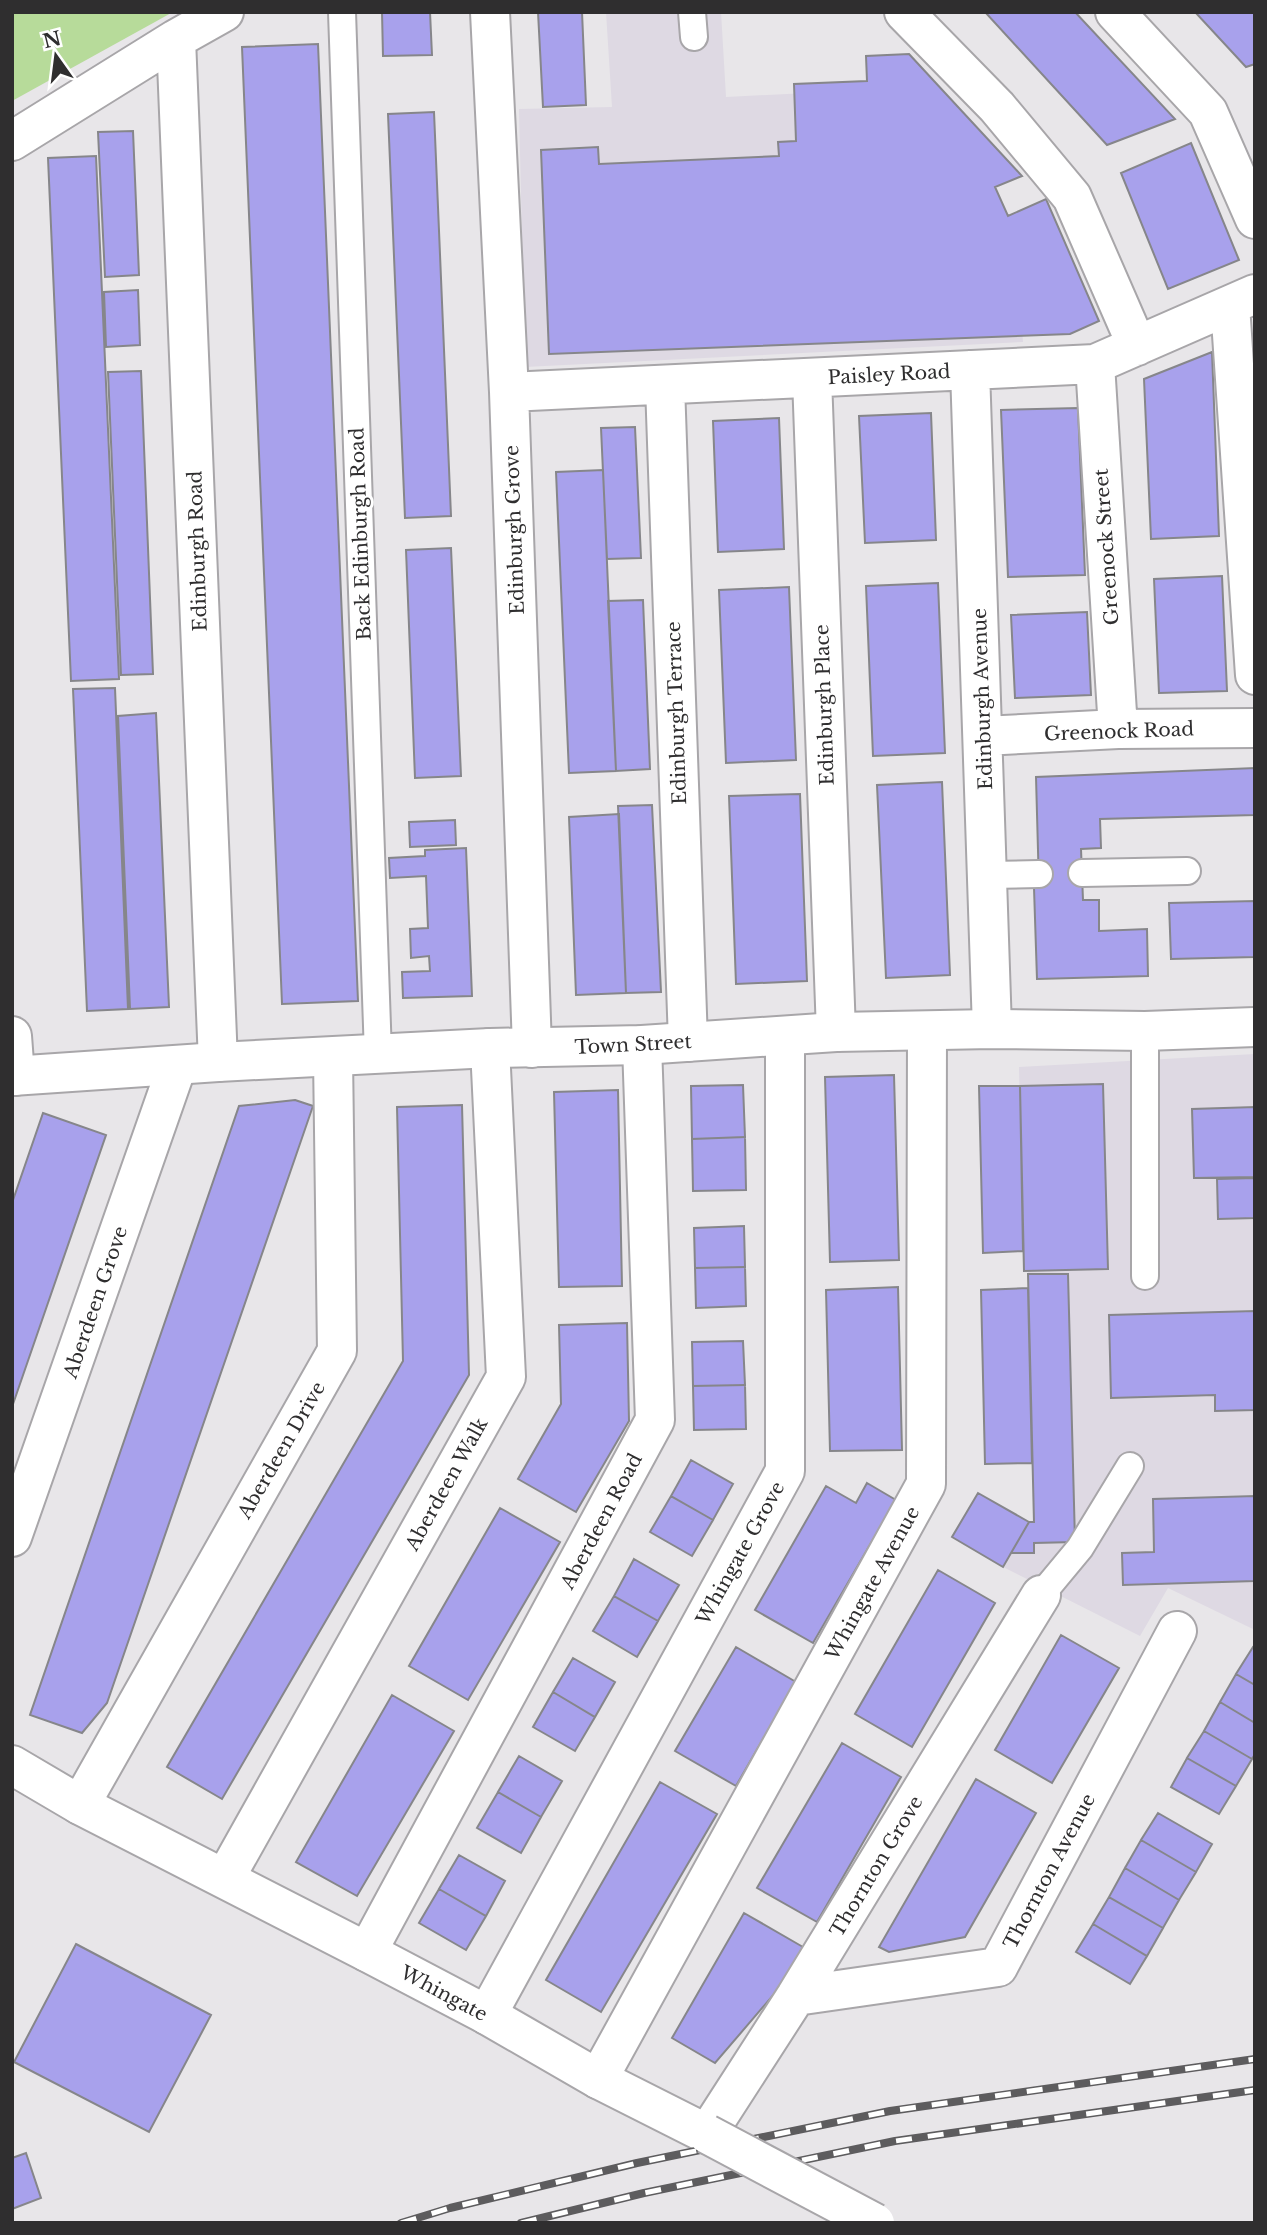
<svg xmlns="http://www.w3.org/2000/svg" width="1267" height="2235" font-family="'Libre Baskerville',serif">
<rect width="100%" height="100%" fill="#e8e6e9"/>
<path fill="#ded9e3" d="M606,12H721L726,97L887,89L1015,234L1023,342L525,367L519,109L612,107Z
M1255,1054V1630L1168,1588L1140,1636L1003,1567L1029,1522H1034L1028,1272L1024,1271L1023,1251L1019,1067Z"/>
<path fill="#b7db9a" d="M12,12H173L12,101Z"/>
<path fill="#a8a1ec" stroke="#86868a" stroke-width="2" d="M382,12H430L432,55L383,56Z
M538,12H582L586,105L543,107Z
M985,12H1075L1175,119L1107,145Z
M1195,12H1255V64L1246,67Z
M318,44L358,1001L282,1004L242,47Z
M909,54L1022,176L995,187L1008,216L1046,199L1099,321L1070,334L549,354L541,150L598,147L599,164L779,156L778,142L796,141L794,84L867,81L866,56Z
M434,112L451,516L405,518L388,114Z
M133,131L139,275L105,277L98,132Z
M1191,143L1239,260L1168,289L1121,173Z
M96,156L119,679L71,681L48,158Z
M138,290L140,345L106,347L104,292Z
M1212,352L1219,536L1151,539L1144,379Z
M141,371L153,674L121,675L108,372Z
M1078,408L1085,575L1008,577L1001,410Z
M931,413L936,540L865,543L859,416Z
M779,418L784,549L718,552L713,421Z
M635,427L641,558L607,559L601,428Z
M603,470L616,771L569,773L556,472Z
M451,548L461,776L415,778L406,550Z
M1222,576L1227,691L1159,693L1154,579Z
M938,583L945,753L873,756L866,586Z
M789,587L796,760L726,763L719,590Z
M643,600L650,769L616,771L608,601Z
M1087,612L1091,695L1015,698L1011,615Z
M115,688L128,1009L87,1011L73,689Z
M156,713L169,1007L130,1009L118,716Z
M1255,768V815L1100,819L1101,848L1081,849L1083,900H1099V931L1147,929L1148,976L1037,979L1034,888L1039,887L1036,777Z
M942,782L950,975L886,978L877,785Z
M800,794L807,981L736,984L729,796Z
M652,805L661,992L626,993L618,806Z
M619,814L626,993L576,995L569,817Z
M455,820L456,845L410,847L409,822Z
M466,848L472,996L403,998L402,972L430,971L429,956L411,958L410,929L428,928L426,876L390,878L389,858L425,856V850Z
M1255,901V957L1171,959L1169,903Z
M894,1075L899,1260L830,1262L825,1077Z
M1103,1084L1108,1269L1024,1271L1020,1086Z
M743,1085L745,1137L692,1139L691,1086Z
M979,1086H1020L1023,1251L983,1253Z
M618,1090L622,1286L559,1287L554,1092Z
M295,1100L313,1106L107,1703L82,1733L30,1715L239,1106Z
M462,1105L469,1375L222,1799L167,1767L403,1361L397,1107Z
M1255,1107V1177L1194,1178L1192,1109Z
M43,1113L106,1135L12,1407V1203Z
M745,1137L746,1190L693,1191L692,1139Z
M1255,1178V1218L1218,1219L1217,1179Z
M744,1226L745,1267L695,1268L694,1228Z
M745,1267L746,1306L696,1308L695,1268Z
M1028,1274H1068L1075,1542L1034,1543V1553H1011L1029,1522H1034Z
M898,1287L902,1450L830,1451L826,1290Z
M1028,1288L1032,1463L985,1464L981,1290Z
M1255,1311V1410L1215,1411V1395L1111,1398L1109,1315Z
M627,1323L629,1421L576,1512L518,1479L561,1404L559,1325Z
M743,1341L745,1385L693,1386L692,1342Z
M745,1385L746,1429L694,1430L693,1386Z
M691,1460L733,1484L713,1520L671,1496Z
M867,1483L896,1500L813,1643L755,1610L826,1486L856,1503Z
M978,1493L1029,1522L1003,1567L952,1537Z
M671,1496L713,1520L692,1556L650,1532Z
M1255,1496V1581L1123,1585L1122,1553L1154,1552L1153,1499Z
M500,1508L560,1542L468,1700L409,1666Z
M634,1559L679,1585L658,1621L614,1596Z
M938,1570L995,1603L912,1747L855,1714Z
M614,1596L658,1621L637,1657L593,1631Z
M1061,1635L1119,1668L1052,1783L995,1750Z
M736,1647L796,1682L736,1786L675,1751Z
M1253,1647L1255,1648V1685L1236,1674Z
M573,1658L615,1682L595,1717L553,1692Z
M1236,1674L1255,1685V1723L1220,1702Z
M553,1692L595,1717L575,1751L533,1727Z
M392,1695L454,1731L357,1896L296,1862Z
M1220,1702L1255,1723V1754L1252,1759L1204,1731Z
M1204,1731L1252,1759L1236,1786L1187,1758Z
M842,1743L901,1777L817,1922L757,1888Z
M519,1756L562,1781L541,1817L498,1792Z
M1187,1758L1236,1786L1219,1814L1171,1787Z
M976,1779L1036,1813L965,1937L889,1952L879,1947Z
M660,1782L717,1814L601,2012L546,1980Z
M498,1792L541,1817L521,1853L477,1828Z
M1158,1813L1212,1844L1196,1872L1141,1840Z
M1141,1840L1196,1872L1179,1900L1125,1868Z
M459,1855L505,1881L486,1916L439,1889Z
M1125,1868L1179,1900L1163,1928L1109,1897Z
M439,1889L486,1916L466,1950L419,1923Z
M1109,1897L1163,1928L1147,1956L1093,1924Z
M744,1913L803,1947L781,1986L715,2063L672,2038Z
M1093,1924L1147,1956L1130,1984L1076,1952Z
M76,1944L211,2015L149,2132L14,2062Z
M26,2153L41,2198L12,2209V2158Z"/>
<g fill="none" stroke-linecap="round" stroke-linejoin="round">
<g stroke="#a8a6a9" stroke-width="30">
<path id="lane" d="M342,12L378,1055
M692,12L694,37
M1082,873L1187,871
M987,875L1039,874
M1145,1031V1276
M1041,1595L1080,1548L1130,1466"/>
</g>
<g stroke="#a8a6a9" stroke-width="42">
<path id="street" d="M490,12L509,392L532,1048
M904,12L997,107L1072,197L1137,346
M1115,12L1208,112L1255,219
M176,39L218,1062
M12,141L176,39L224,12
M1230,305L1255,675
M1095,364L1118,729
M970,370L992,1029
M812,378L836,1032
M665,385L688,1042
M509,392L1095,364L1255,294
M983,736L1118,729L1255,728
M12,1036L15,1076
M12,1537L177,1066
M80,1805L337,1351L333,1057
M225,1878L506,1377L490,1048
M367,1952L655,1420L642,1045
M796,1996L998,1967L1177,1631
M487,2015L785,1471V1036
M598,2079L926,1484L927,1031
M707,2134L796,1996L1041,1595"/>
</g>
<g stroke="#a8a6a9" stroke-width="42">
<path id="secondary" d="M12,1076L218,1062L490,1048L642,1045L836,1032L992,1029L1145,1031L1255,1027
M12,1765L80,1805L367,1952L487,2015L598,2079L707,2134"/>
</g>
<use href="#lane" stroke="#fff" stroke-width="26"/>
<use href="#street" stroke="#fff" stroke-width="38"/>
<use href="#secondary" stroke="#fff" stroke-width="38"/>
<g stroke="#5d5c5e" stroke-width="8">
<path id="rail" d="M401,2223L450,2208L637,2163L890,2111L1255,2059
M521,2223L644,2193L895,2141L1255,2090"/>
</g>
<use href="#rail" stroke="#fff" stroke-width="5" stroke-dasharray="16" stroke-linecap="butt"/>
<g stroke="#a8a6a9" stroke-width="42" stroke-linecap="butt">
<path id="secondary-bridge" d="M707,2134L875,2223"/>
</g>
<use href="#secondary-bridge" stroke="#fff" stroke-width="38"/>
</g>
<g text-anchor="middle" stroke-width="6" stroke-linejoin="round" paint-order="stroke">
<g font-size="19" fill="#2f2e2f" stroke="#fff">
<text transform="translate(889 374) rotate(-3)" y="7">Paisley Road</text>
<text transform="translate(514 530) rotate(-92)" y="7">Edinburgh Grove</text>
<text transform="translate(360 534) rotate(-92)" y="7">Back Edinburgh Road</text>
<text transform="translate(1106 547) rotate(-94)" y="7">Greenock Street</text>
<text transform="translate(197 551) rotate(-92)" y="7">Edinburgh Road</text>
<text transform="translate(982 699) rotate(-92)" y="7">Edinburgh Avenue</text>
<text transform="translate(824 705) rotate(-92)" y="7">Edinburgh Place</text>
<text transform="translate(676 713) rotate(-92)" y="7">Edinburgh Terrace</text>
<text transform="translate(1119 731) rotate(-2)" y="7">Greenock Road</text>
<text transform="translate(633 1044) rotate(-3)" y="7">Town Street</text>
<text transform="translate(95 1302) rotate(-71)" y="7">Aberdeen Grove</text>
<text transform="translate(281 1450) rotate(-60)" y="7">Aberdeen Drive</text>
<text transform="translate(446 1484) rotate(-61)" y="7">Aberdeen Walk</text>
<text transform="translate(601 1521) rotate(-62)" y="7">Aberdeen Road</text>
<text transform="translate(740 1553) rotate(-61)" y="7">Whingate Grove</text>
<text transform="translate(872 1583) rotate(-61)" y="7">Whingate Avenue</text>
<text transform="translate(876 1866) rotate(-59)" y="7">Thornton Grove</text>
<text transform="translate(1049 1871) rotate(-62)" y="7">Thornton Avenue</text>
<text transform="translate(444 1993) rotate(28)" y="7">Whingate</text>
</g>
</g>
<rect width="1267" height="2235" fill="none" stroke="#2f2e2f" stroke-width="28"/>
<g transform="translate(56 56) rotate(346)" stroke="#ffffff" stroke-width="5" paint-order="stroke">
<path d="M0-5L12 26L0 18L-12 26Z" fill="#2f2e2f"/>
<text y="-10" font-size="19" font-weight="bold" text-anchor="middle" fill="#2f2e2f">N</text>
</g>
</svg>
